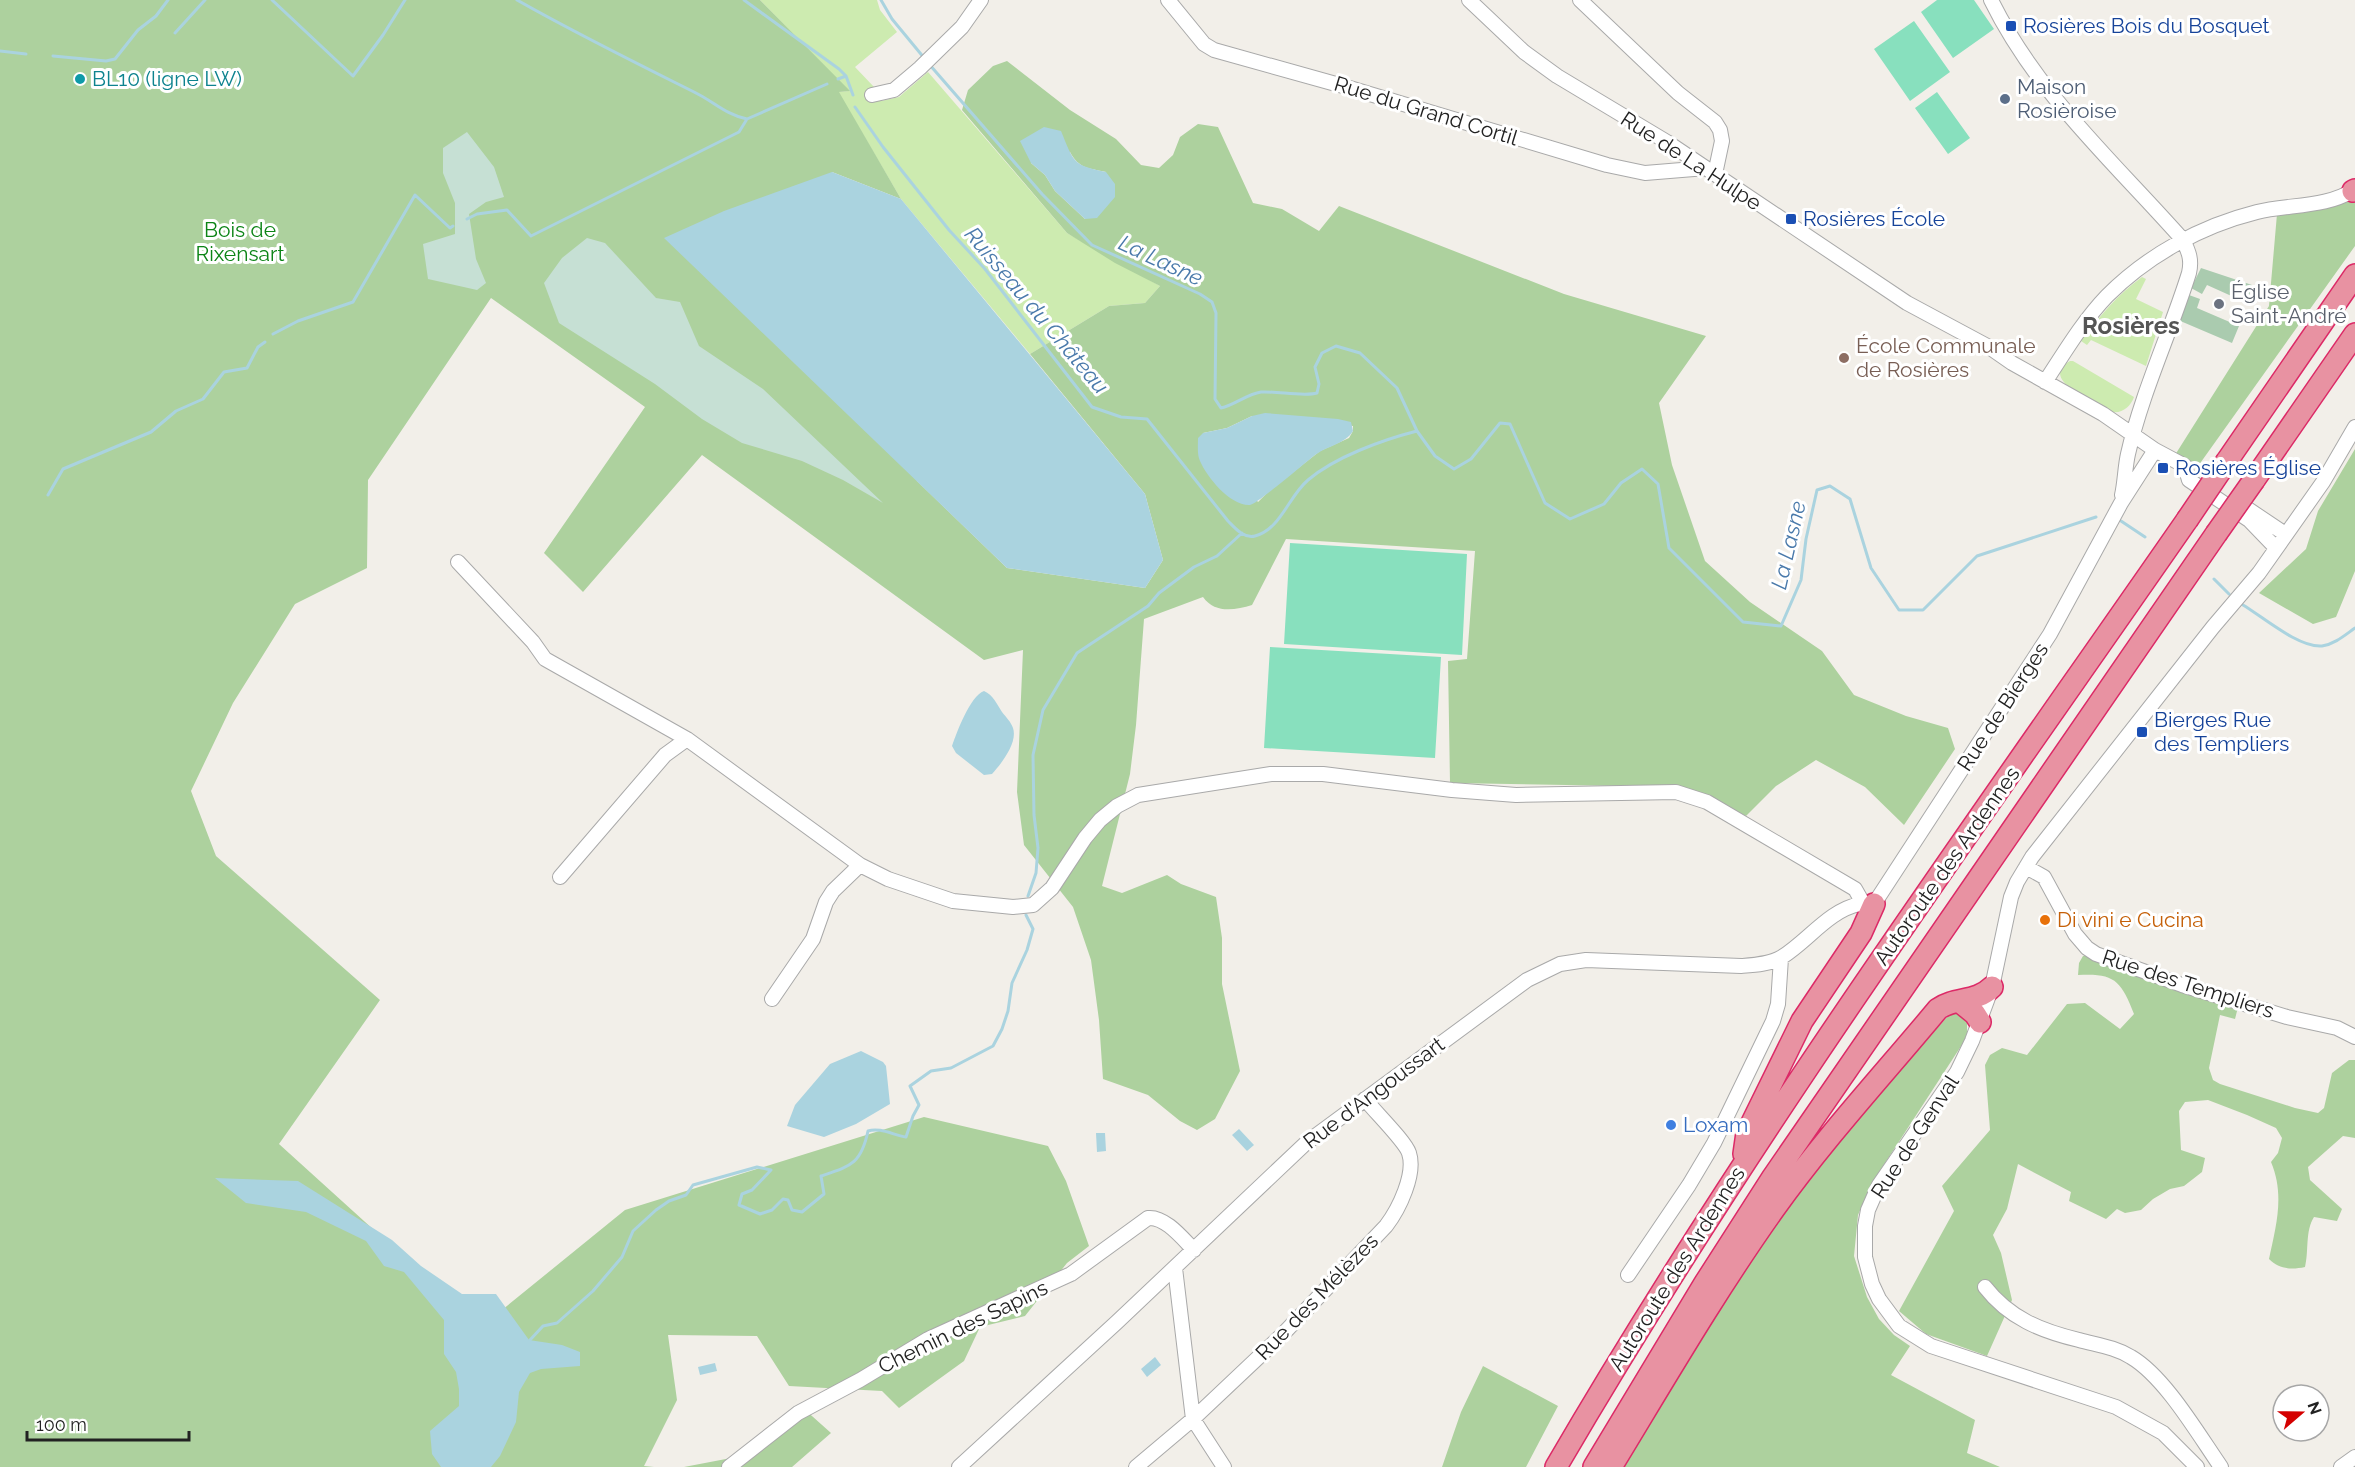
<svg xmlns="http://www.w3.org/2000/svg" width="2355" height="1467" font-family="Raleway,sans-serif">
<rect width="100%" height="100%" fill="#f2efe9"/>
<path fill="#cdebb0" d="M760,0H877L880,10L897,32L855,67L874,87L881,101L899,97L928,72L1067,233L1160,286L1145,303L1109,306L1030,354L901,199L838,92L849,91Z
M2142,277L2146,279L2136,299L2163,312L2146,366L2091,340L2087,345L2081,341C2099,317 2117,295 2142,277Z
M2070,361H2073L2134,397C2131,406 2122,414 2112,412C2105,410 2097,404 2090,400C2078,393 2043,376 2070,361Z"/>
<path fill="#add19e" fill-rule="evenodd" d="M0,0H760L850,91L839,92L901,199L832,172L917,481L1007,568L1145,588L1163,560L1145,494L1030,354L1109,306L1145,303L1160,286L1115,263L1067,233L962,110L968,90L993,66L1007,61L1070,110L1116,139L1141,165L1159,168L1173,155L1180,137L1198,124L1218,127L1253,203L1282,209L1319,231L1339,206L1564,294L1706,336L1659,403L1672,465L1705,561L1750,602L1822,651L1854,695L1906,716L1948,728L1955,749L1904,825L1865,787L1816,760L1776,786L1746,816L1700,793L1680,787L1450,783L1448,661L1467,659L1475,551L1286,539L1252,605C1235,610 1215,614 1203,597L1144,619L1136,725L1130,774L1102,886L1122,893L1167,875L1181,884L1216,897L1222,938V984L1240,1071L1215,1119L1197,1130L1180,1121L1148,1095L1103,1079L1099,1020L1091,960L1073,907L1024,845L1017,792L1023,650L984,660L702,455L583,592L544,553L645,407L491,298L368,480L367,568L295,604L233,703L191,791L216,856L380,1000L279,1144L481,1327L625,1210L924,1117L1048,1146L1066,1181L1089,1246L1067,1263L1025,1316L980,1327L964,1361L899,1408L882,1391L789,1386L757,1336L668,1335L677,1400L644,1466L654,1467H0ZM1070,152C1079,169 1089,168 1106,172L1085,219L1055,191L1045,175L1031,163ZM1252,416L1353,426V431L1349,438L1320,451L1269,491L1258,502L1203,433L1227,428Z
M2355,195V246L2196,469L2175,455L2269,306L2277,214Z
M2355,449V571L2336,617L2313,624L2259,593L2306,549L2318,511Z
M2083,956H2088L2238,1007L2235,1019L2220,1015L2209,1068L2213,1080L2220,1084L2295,1108L2318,1113L2324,1108L2332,1073L2349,1060H2355V1138L2343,1136L2308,1167L2310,1180L2342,1209L2337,1221L2314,1217C2305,1231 2309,1251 2305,1267C2291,1270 2279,1269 2269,1259C2276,1226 2285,1195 2271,1162L2278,1153L2282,1138L2276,1128L2247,1115L2208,1100L2185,1102L2179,1111L2181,1150L2205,1158L2202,1172L2184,1186L2170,1189L2153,1199L2141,1210L2125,1213L2117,1209L2106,1219L2069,1201L2071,1192L2018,1164L2007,1209L1993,1235L2001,1253L2012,1300L1987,1356L1926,1334L1899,1311L1954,1211L1942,1186L1990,1130L1985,1065L1990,1055L2002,1048L2027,1055L2067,1004L2085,1003L2120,1029L2134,1014C2121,980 2114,973 2078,975L2079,963Z
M1950,1014H1963L1967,1022V1037L1872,1183L1858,1215L1854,1256L1867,1297L1879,1319L1894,1335L1910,1346L1891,1375L1975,1420L1967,1453L2000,1467H1624L1748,1255L1828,1146Z
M1483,1366L1558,1406L1526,1467H1442L1461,1412Z
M803,1408L831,1433L792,1467H684L731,1458Z"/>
<path fill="#c6e0d4" d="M467,132L494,167L504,197L486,202L469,214L476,259L486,283L477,290L428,279L423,244L455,234V203L443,173V148Z
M587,238L605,243L656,298L680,302L699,346L763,389L883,503L843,480L802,461L742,443L702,419L655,384L559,323L544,283L562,258Z"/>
<path fill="#aacbaf" d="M2201,268L2252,285L2247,303L2207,285L2202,294L2191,288Z
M2189,295L2200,299L2197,308L2239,326L2232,343L2178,320Z"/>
<path fill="#88e0be" d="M1937,0H1974L1994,29L1953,58L1921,12Z
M1914,21L1950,72L1910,101L1874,49Z
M1937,92L1970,138L1948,154L1915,108Z
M1290,543L1467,554L1462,655L1284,644Z
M1270,647L1441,657L1435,758L1264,748Z"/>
<path fill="#aad3df" d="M1044,127L1061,131C1074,162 1072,165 1106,172L1115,184V197L1097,218L1085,219L1055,191L1045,175L1031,163L1020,141Z
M832,172L901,199L1145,494L1163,560L1145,588L1007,568L664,238L724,211Z
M1265,413L1338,419L1351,422L1353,431C1345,444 1327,446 1315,455C1306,462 1256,505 1250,505C1230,506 1207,477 1200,461C1197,455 1198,446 1198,438L1203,433L1227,428L1252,416Z
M984,691C993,695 997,704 1002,712C1006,717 1011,722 1013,728C1018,743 1001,764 992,774L984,775L956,753L952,746C957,732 970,696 984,691Z
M861,1051L883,1062L886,1066L890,1104L856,1124L824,1137L787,1126L795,1105L830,1064Z
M1239,1129L1254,1145L1247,1151L1232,1135Z
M1096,1133H1105L1106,1151L1097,1152Z
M215,1178L298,1181L392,1240L421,1266L462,1294H496L529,1340L562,1345L580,1352V1366L541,1369L530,1373L519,1392L516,1422L500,1456L491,1467H441L432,1454L430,1431L459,1406V1389L456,1372L444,1354V1320L404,1272L384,1266L366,1241L306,1212L246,1203Z
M1155,1357L1161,1365L1147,1377L1141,1369Z
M715,1363L717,1371L700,1375L698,1367Z"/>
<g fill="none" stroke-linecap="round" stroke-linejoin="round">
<path stroke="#aad3df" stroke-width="3" d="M272,0L353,76L383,35L405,0
M517,0C575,33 634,62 694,92C713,101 726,115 747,119
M744,0L839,69L846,76L853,95
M881,0L892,19L925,59
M175,33L205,0
M0,51L26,54
M53,56L106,61L115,59L138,30L156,16L168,0
M929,64L1042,194L1092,245L1200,294L1212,302L1216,313L1215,399L1221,408C1235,405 1247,394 1261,392C1277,391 1304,397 1317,393L1319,384L1315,367L1322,353L1336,346L1360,353L1397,388L1417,431L1435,456L1454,469L1471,459L1500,423L1510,424L1545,503L1570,519L1604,504L1621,483L1642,469L1658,484L1669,548L1743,622L1781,626L1801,580L1806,539L1817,490L1830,486L1850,499L1871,568L1899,610H1923L1977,556L2096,517
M838,79L846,76
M855,107L883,147L949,230L985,269L1092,407L1121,417L1147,419L1228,521C1235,528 1244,539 1255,536C1281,529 1288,497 1308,480C1335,457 1382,440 1417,431
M467,219L477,214L507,210L531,236L739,132L747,119L827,84
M273,334L298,321L353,302L415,195L450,228L453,226
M48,495L63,469L151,432L176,411L203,399L224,372L247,368L258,347L265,342
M2121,521L2145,537
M2214,579L2229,594
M2243,605C2263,617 2299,648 2322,646C2335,644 2345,635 2355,628
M1028,896L1036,873L1038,848L1034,815L1033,755L1043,710L1077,653L1148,606L1159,593L1194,567L1217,556L1242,533
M530,1340L543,1326L557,1323L593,1291L622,1257L633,1231L656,1210L669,1201L686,1195L693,1185L757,1167L771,1170L752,1190L742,1194L739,1205L760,1214L772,1210L783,1199L788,1200L792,1210L802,1212L824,1194L821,1176C851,1166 861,1164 868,1131C880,1127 893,1135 906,1137L913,1116L919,1105L910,1086L931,1071L951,1068L993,1046L1002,1029L1008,1011L1012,983L1027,950L1033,929L1026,915"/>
<g stroke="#a9a9a9" stroke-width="16">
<path id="minor" d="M1168,0L1204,44L1214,50L1343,86L1607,165L1645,173L1706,168
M1469,0L1524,52L1557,76L1667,142L1907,303L1989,347L2012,363L2103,414L2155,450L2185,466L2189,480L2249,520L2276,548
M1580,0L1678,93L1715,122L1720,130L1722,141L1715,174
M1991,0C2037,94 2115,163 2183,240C2189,252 2192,260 2189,273C2170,334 2142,392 2128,454C2125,467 2125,482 2122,495
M872,95L894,90L920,68L962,27L981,0
M2045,382C2064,353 2083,321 2107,296C2148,255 2201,226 2257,212C2289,204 2327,208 2355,189
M2242,505L2285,534
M458,562L533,642L545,659L687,739L860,865L888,879L953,901L1013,907L1033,905L1052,888L1085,838L1100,820L1117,806L1138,795L1271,774H1323L1452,790L1516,795L1676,792L1707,802L1855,889L1863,903
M2026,867L2044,877L2075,934L2087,948L2096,954L2182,985L2287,1017L2337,1028L2355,1037
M560,877L665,755L687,739
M772,999L813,939L826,902L833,891L860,865
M1175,1268L1193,1419L1224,1467
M1628,1275L1689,1185L1714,1143L1773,1021L1778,1004L1781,958
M1985,1287C2009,1318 2041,1331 2079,1340C2097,1345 2115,1347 2131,1357C2165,1377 2198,1434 2221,1467
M729,1467L798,1413L860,1380L928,1339L1071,1274L1148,1218C1165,1216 1183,1239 1194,1250
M959,1467L1117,1322L1306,1143L1527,980L1560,964L1586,960L1741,966C1754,965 1771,964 1782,957C1808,941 1829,910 1860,904C1865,903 1869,904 1874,904L2050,634L2121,503L2155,450
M1136,1467L1193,1419L1283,1334L1386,1226C1399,1209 1416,1174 1409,1153C1405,1141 1374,1111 1365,1099
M2197,1467L2163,1433L2116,1407L1931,1346L1899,1326L1879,1299L1872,1284L1865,1257V1226L1868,1210L1879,1185L1957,1072L1972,1041L1992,987L2011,897L2017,882L2032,857L2213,627L2259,573L2323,482L2355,427
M2341,1467L2355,1457"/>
</g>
<g stroke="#dc2a67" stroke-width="24">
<path id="highway" d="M2353,191L2355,190
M2227,461L2355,275
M2254,480L2355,334
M1959,1001L1975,1014L1980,1022
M1744,1154L1747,1133L1802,1021L1861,933L1874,904
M1556,1467C1747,1139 1971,831 2187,520
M1594,1467L1705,1283L1773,1177L2216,534
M1611,1467C1664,1380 1715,1292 1774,1209C1824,1139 1883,1075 1938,1009C1955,997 1976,1003 1992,987"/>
</g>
<use href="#minor" stroke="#fff" stroke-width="14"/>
<use href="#highway" stroke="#e892a2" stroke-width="21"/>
<g stroke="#dc2a67" stroke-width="24" stroke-linecap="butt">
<path id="highway-bridge" d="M2187,520L2227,461
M2216,534L2254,480"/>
</g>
<use href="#highway-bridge" stroke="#e892a2" stroke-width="21"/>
</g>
<g fill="#1a4fb4" stroke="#fff" stroke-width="2">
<rect x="2005" y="20" width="12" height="12" rx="3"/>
<rect x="1785" y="213" width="12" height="12" rx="3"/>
<rect x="2157" y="462" width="12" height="12" rx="3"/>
<rect x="2136" y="726" width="12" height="12" rx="3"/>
</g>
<circle fill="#0f9aa8" stroke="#fff" stroke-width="2" cx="80" cy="79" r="6"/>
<circle fill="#5c6f8a" stroke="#fff" stroke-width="2" cx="2005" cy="99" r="6"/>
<circle fill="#6b7280" stroke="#fff" stroke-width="2" cx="2219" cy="304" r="6"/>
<circle fill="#8d6e63" stroke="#fff" stroke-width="2" cx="1844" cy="358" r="6"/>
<circle fill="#e8710a" stroke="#fff" stroke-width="2" cx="2045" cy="920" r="6"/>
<circle fill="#3f7fe0" stroke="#fff" stroke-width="2" cx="1671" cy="1125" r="6"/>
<g text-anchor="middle" stroke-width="6" stroke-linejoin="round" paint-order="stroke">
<g font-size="21" fill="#164399" stroke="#fff" text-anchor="start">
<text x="2023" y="33">Rosières Bois du Bosquet</text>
<text x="1803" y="226">Rosières École</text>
<text x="2175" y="475">Rosières Église</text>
<text x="2154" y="727">Bierges Rue<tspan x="2154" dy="24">des Templiers</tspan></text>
</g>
<g font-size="21" fill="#0d838f" stroke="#fff" text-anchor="start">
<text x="92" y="86">BL10 (ligne LW)</text>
</g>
<g font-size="21" fill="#4e5e75" stroke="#fff" text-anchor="start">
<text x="2017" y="94">Maison<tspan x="2017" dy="24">Rosièroise</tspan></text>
</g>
<g font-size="21" fill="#222" stroke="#fff">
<text transform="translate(1426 111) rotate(17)" y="7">Rue du Grand Cortil</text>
<text transform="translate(1691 161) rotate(33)" y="7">Rue de La Hulpe</text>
<text transform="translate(2003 707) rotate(-57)" y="7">Rue de Bierges</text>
<text transform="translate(1947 866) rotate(-55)" y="7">Autoroute des Ardennes</text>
<text transform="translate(2188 984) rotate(18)" y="7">Rue des Templiers</text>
<text transform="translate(1374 1093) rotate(-37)" y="7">Rue d'Angoussart</text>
<text transform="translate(1915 1137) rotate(-57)" y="7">Rue de Genval</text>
<text transform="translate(1677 1269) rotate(-58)" y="7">Autoroute des Ardennes</text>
<text transform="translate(1317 1297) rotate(-46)" y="7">Rue des Mélèzes</text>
<text transform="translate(963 1327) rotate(-26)" y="7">Chemin des Sapins</text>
</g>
<g font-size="21" fill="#0c8416" stroke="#fff">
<text x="240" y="237">Bois de<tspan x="240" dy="24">Rixensart</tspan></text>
</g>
<g font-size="21" fill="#5b616d" stroke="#fff" text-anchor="start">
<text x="2231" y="299">Église<tspan x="2231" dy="24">Saint-André</tspan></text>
</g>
<g font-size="21" fill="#785e54" stroke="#fff" text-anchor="start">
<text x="1856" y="353">École Communale<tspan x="1856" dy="24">de Rosières</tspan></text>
</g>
<g font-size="21" fill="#c56008" stroke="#fff" text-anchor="start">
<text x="2057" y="927">Di vini e Cucina</text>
</g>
<g font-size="21" fill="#366cbe" stroke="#fff" text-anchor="start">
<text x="1683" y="1132">Loxam</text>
</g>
<g font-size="22" font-style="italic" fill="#4a7aab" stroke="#fff">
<text transform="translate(1161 260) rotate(25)" y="8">La Lasne</text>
<text transform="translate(1037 310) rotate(50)" y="8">Ruisseau du Château</text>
<text transform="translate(1788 545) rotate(-77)" y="8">La Lasne</text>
</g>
<g font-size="24" font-weight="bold" fill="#555" stroke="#fff">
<text x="2131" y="334">Rosières</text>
</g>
</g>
<g transform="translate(2301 1413) rotate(70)"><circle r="28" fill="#ffffff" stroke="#a7a7a7" stroke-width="1.5"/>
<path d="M0-4.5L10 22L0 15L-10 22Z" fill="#d40000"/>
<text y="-9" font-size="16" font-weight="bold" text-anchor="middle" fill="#222222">N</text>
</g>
<path d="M27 1431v9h162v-9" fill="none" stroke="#222222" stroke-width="3"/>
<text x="36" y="1431" font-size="18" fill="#222222" stroke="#ffffff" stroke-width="4.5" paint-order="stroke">100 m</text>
</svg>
